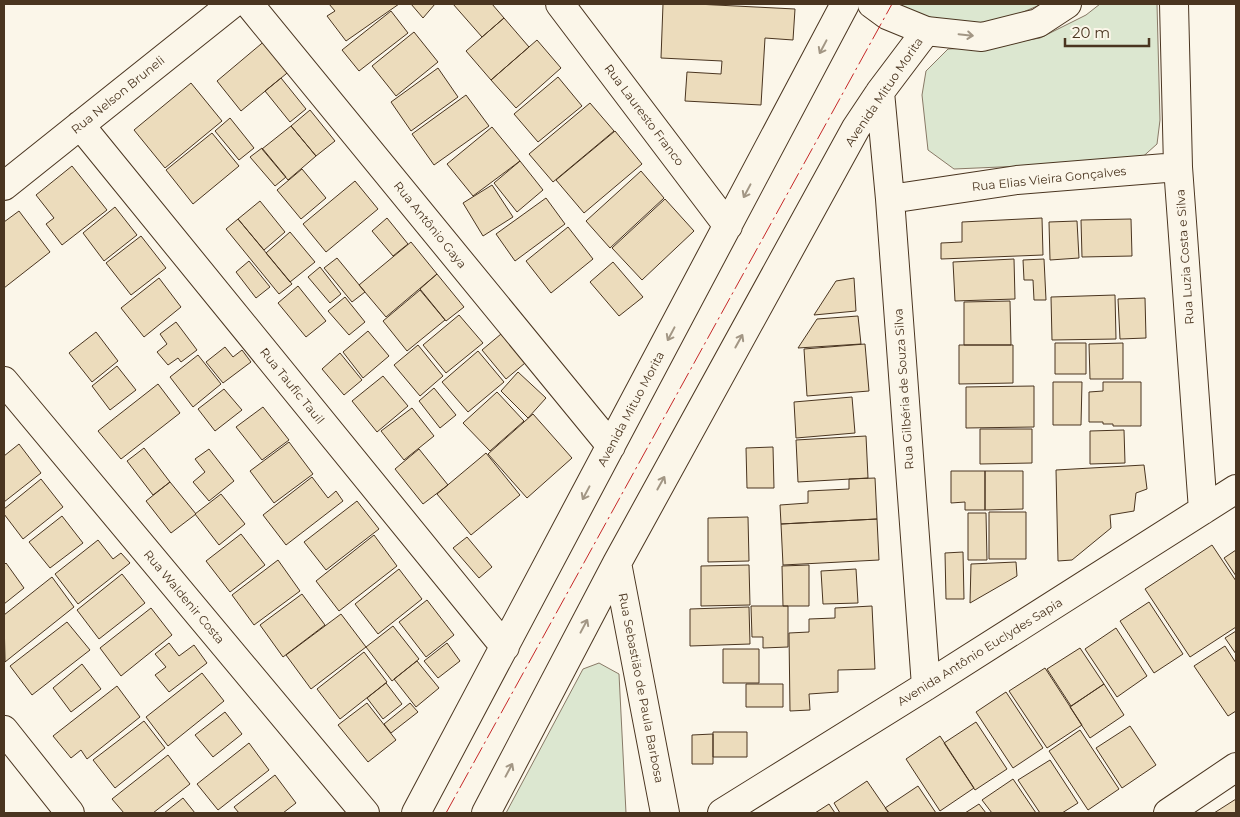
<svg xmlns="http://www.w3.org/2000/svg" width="1240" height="817" font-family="Montserrat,sans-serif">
<rect width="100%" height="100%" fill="#fbf6e9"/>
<path fill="#dce7d0" stroke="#887966" d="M882,4H1042L1002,21L960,27Z
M1100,4H1157L1160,120L1157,144L1138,161L954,169L928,150L922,95L926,71L948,49L988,47L1040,38L1086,15Z
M599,663L619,674L626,813H506L583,669Z"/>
<path fill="#ecdcbc" stroke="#4a3520" d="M329,4H399L346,41L327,16L335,11Z
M411,4H435L423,18Z
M453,4H492L504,18L482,37Z
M663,4H696L795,9L793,40L765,38L761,105L685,101L687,72L721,74L722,61L661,58Z
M391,11L408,33L359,71L342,50Z
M504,18L529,47L491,80L466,51Z
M414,32L438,62L396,96L372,66Z
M267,39L292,69L241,111L217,81Z
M537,40L561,68L516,108L491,80Z
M438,68L458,97L411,131L391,102Z
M558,77L582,106L538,142L514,114Z
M281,78L306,109L290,122L265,91Z
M191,83L222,121L165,168L134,130Z
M466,95L489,126L434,165L412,134Z
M590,103L614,131L553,182L529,154Z
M310,110L335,141L316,156L291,126Z
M230,118L254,148L239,160L215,131Z
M291,126L316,156L288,180L262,149Z
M492,127L520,161L473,196L447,164Z
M615,131L642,164L584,213L556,180Z
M212,133L239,166L193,204L166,170Z
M262,148L286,177L275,186L250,157Z
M520,161L543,190L517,212L494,183Z
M72,166L107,210L62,245L46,224L54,218L36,195Z
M302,169L326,198L301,219L277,190Z
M641,171L664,198L610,248L586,221Z
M355,181L378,209L326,252L303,224Z
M492,185L513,217L483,236L463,203Z
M546,198L565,224L515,261L496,234Z
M665,199L694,231L642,280L612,248Z
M260,201L285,232L264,250L238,219Z
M115,207L137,235L104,261L83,233Z
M19,211L50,252L4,288V222Z
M387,218L408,244L393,256L372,231Z
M1042,218L1043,255L941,259V243L962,242V222Z
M238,219L292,284L279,294L226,229Z
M1131,219L1132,256L1082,257L1081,220Z
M1077,221L1079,258L1050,260L1049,222Z
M568,227L593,259L551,293L526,261Z
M290,232L315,262L290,282L266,253Z
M141,236L166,268L131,295L106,263Z
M411,242L437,274L386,317L359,285Z
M337,258L365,292L352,302L324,268Z
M1014,259L1015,299L955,301L953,262Z
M1044,259L1046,300H1034L1033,280H1024L1023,260Z
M249,261L270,287L256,298L236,272Z
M613,262L643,297L619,316L590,282Z
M320,267L341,294L330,303L308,277Z
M437,274L464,307L446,321L420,289Z
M159,278L181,307L144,337L121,308Z
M854,278L856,311L814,315L836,281Z
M298,286L326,321L306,337L278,303Z
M420,290L445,320L407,351L383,321Z
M1115,295L1116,339L1052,340L1051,297Z
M345,297L365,322L349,335L328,311Z
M1145,298L1146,338L1120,339L1118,299Z
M1010,301L1011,345H964V302Z
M459,315L483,343L446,373L423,345Z
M858,316L861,344L798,348L817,319Z
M176,322L197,350L181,362L178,358L168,365L157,352L167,344L160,334Z
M368,331L389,356L363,378L343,352Z
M96,332L118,361L92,382L69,353Z
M501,334L525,363L506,379L482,350Z
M1055,343H1086V374H1055Z
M1123,343V379H1090L1089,344Z
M865,344L869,391L807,396L804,349Z
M418,345L443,376L420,396L394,365Z
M959,345H1013V383L959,384Z
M225,347L233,357L242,350L251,362L223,383L206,362Z
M478,351L504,382L468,412L442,382Z
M340,353L362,380L344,395L322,369Z
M198,355L221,384L193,407L170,377Z
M117,366L136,390L110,410L92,386Z
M518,372L546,398L528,418L501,391Z
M383,376L408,406L377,432L352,401Z
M1053,382H1082L1081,425H1053Z
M1103,382H1141V426H1113V424H1103V422H1089V392L1103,391Z
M158,384L180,413L121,459L98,431Z
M1034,386V427L966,428V387Z
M434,388L456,415L440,428L419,401Z
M224,389L242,410L215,431L198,409Z
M497,392L524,421L490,451L463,423Z
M852,397L855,433L796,438L794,402Z
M263,407L289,440L262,460L236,427Z
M412,408L434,436L404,460L381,431Z
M533,414L572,458L527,498L488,454Z
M980,429H1032V463L980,464Z
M1124,430L1125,463L1090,464V431Z
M866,436L868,478L798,482L796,440Z
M289,442L313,474L274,503L250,471Z
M19,444L41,473L4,502V456Z
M773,447L774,488H747L746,448Z
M144,448L170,482L153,495L127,461Z
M209,449L234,481L209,501L193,482L205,472L195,459Z
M419,449L448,485L423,504L395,469Z
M486,453L520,495L471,535L437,494Z
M1144,465L1147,489L1136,493L1134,511L1110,515L1111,528L1072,560L1058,561L1056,470Z
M951,471H985V510H965V502L951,503Z
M985,471H1023V509L985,510Z
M312,477L328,498L336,491L343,501L286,545L263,515Z
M875,478L877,519L781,524L780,505L808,503V491L849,489V479Z
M41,479L63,507L23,539L4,514V509Z
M170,482L196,514L171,533L146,501Z
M221,494L245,524L219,545L195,514Z
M357,501L379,529L326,570L304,542Z
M989,512H1026V559H989Z
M968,513H986L987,560H968Z
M62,516L83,543L50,568L29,542Z
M748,517L749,561L708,562V518Z
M877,519L879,560L783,565L781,524Z
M241,534L265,565L230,592L206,561Z
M374,535L397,566L339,611L316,581Z
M467,537L492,567L479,578L453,548Z
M98,540L113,559L121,553L130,563L78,604L55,574Z
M1212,545L1236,581V627L1190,657L1145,589Z
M1236,550V576L1224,558Z
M963,552L964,599H946L945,553Z
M278,560L300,591L254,625L232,595Z
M1016,562L1017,576L970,603L971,564Z
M6,563L24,588L4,604V565Z
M749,565L750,605L701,606V566Z
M809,565V606H783L782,566Z
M399,569L422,599L378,634L355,604Z
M856,569L858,603L823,604L821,571Z
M122,574L145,603L99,639L77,610Z
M52,577L74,607L5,662L4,615Z
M302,594L325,625L283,657L260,625Z
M427,600L454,635L426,657L399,622Z
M1149,602L1183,654L1154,673L1120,621Z
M751,606H788V647L763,648V637H752Z
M872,606L875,669L838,670V692L809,694L810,710L790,711L789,633L809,632V619L835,618V608Z
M749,607L750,644L690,646V609Z
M151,608L172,635L121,676L100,648Z
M341,614L366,647L311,689L286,655Z
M67,622L90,650L32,695L10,666Z
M393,626L419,659L392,681L366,647Z
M1116,628L1147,676L1117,697L1085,649Z
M1236,631V654L1225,638Z
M169,643L179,656L194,645L207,663L169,692L155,675L166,667L155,654Z
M447,643L460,661L438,678L424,661Z
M1225,646L1236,663V711L1228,716L1194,666Z
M1080,648L1104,684L1071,706L1047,669Z
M723,649H759V683H723Z
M364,652L387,682L340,719L317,689Z
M417,661L439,688L416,707L394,679Z
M82,664L101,689L71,712L53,688Z
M1045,668L1082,725L1047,748L1009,691Z
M202,673L224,701L168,746L146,717Z
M386,683L402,704L383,719L367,698Z
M746,684H783V707H746Z
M1104,684L1124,715L1090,738L1070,707Z
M117,686L140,717L87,759L81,750L71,758L53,736Z
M1006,692L1043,748L1013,768L976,712Z
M367,703L396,740L368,762L338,725Z
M410,703L418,712L391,733L384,724Z
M225,712L242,734L213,757L195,735Z
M144,721L165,748L115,788L93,760Z
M976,722L1007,769L975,790L944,743Z
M1130,726L1156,765L1122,788L1096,748Z
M1080,730L1119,789L1088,810L1049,751Z
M713,732H747V757H713Z
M713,734V764H692V735Z
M940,736L974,788L940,811L906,759Z
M249,743L269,770L218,810L197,784Z
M168,755L190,784L153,813H124L112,799Z
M1050,760L1078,803L1062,813H1040L1018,780Z
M275,775L296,803L283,813H239L234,807Z
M1013,779L1036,813H992L982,800Z
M867,781L889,813H840L834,803Z
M918,786L936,813H889L885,808Z
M183,798L195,813H164Z
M1236,799V813H1214Z
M829,804L835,813H815Z
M979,804L986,813H965Z"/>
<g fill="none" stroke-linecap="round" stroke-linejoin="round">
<g stroke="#4a3520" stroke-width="30">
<path id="minor" d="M249,4L611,446
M560,4L728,226
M1174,4L1178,167L1203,510
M880,92L890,199L926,686
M80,125L505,647
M4,186L232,4
M890,199L1017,180L1178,167
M4,381L365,813
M617,563L665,813
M4,730L70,813
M416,813L845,4
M486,813L617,563L856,128L880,92L926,31
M722,813L926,686L1236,489
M1168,813L1236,767"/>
</g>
<g stroke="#4a3520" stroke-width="30">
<path id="major" d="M872,4L887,15L926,31L982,37L1038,23L1067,4"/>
</g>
<use href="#minor" stroke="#fbf6e9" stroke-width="28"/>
<use href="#major" stroke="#fbf6e9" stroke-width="28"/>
<path stroke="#c62828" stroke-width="1" stroke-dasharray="18 4 2.5 4" stroke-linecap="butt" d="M446,813L892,4"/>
</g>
<defs><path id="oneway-shaft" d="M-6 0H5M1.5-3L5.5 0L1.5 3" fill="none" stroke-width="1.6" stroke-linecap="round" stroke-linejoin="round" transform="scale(1.25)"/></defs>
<g stroke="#a29684">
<use href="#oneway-shaft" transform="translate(966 35) rotate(6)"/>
<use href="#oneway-shaft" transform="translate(823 47) rotate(118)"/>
<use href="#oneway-shaft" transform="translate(747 191) rotate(118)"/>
<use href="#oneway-shaft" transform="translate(671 334) rotate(118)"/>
<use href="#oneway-shaft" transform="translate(739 341) rotate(-61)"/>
<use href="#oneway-shaft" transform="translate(661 483) rotate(-61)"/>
<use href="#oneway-shaft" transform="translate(586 493) rotate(118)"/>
<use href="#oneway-shaft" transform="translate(584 626) rotate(-62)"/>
<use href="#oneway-shaft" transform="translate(509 770) rotate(-62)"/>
</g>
<g text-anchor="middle" stroke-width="4" stroke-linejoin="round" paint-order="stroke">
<g font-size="12" fill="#4a3520" stroke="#fbf6e9">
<text transform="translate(884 92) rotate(-56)" y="4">Avenida Mituo Morita</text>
<text transform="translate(118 95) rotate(-39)" y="4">Rua Nelson Bruneli</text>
<text transform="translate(644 115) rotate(53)" y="4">Rua Lauresto Franco</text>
<text transform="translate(1049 179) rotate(-6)" y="4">Rua Elias Vieira Gonçalves</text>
<text transform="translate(430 225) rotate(51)" y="4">Rua Antônio Gaya</text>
<text transform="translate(1185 257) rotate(-94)" y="4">Rua Luzia Costa e Silva</text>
<text transform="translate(292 386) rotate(51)" y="4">Rua Taufic Tauil</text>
<text transform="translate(904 389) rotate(-94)" y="4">Rua Gilbéria de Souza Silva</text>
<text transform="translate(631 409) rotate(-62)" y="4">Avenida Mituo Morita</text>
<text transform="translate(184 597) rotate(50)" y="4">Rua Waldenir Costa</text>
<text transform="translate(980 652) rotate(-32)" y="4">Avenida Antônio Euclydes Sapia</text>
<text transform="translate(641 688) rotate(79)" y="4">Rua Sebastião de Paula Barbosa</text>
</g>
</g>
<rect width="1240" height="817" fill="none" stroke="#4a3520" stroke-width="10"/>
<path d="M1065 38v8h84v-8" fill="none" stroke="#4a3520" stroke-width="2.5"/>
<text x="1072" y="38" font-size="15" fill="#4a3520" stroke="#fbf6e9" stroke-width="4" paint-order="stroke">20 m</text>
</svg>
